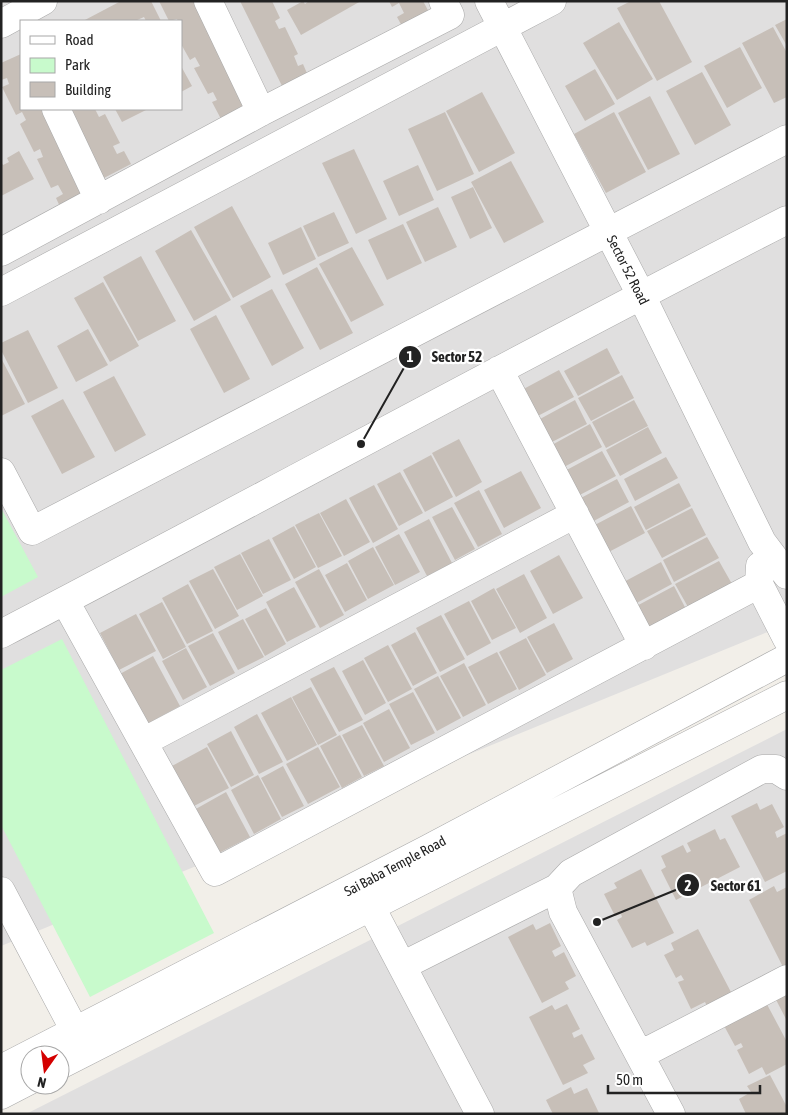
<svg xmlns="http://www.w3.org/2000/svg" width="788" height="1115" font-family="'Asap Condensed',sans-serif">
<rect width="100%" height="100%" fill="#f2efe9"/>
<path fill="#e0dfdf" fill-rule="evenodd" d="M1,1H787V624L1,946ZM21,21H181V109H21Z
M787,729V1114H26Z"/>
<path fill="#c8facc" d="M1,508L38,577L1,597Z
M62,639L214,933L90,997L1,825V670Z"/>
<path fill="#c7bfb8" d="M121,1H151L161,21H146L144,17L135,21H83Z
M159,1H199L252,103L221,119L212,102L217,100L213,92L208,94L194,68L200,66L195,57L190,60L181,44V21H178L177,19L169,21Z
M240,1H272L280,18L275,21L279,29L285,27L298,54L294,56L298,66L303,64L309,78L284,90Z
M303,1L305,4L309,1H361L301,35L287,10Z
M389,1H423L430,14L403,28L397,17L404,13L399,3L392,7Z
M631,1H659L692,62L657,81L617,8Z
M787,19V46L775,25Z
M619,22L653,79L617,100L583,43Z
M773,27L787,53V97L774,103L742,43Z
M740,47L762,88L727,108L704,66Z
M21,54V109H48L91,197L62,211L56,198L63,194L58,185L51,188L37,159L43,157L40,149L34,152L20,124L26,120L22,112L16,115L2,87L9,84L7,78L1,80V63Z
M181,66L192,86L181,92Z
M595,69L615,104L585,121L565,86Z
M702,72L731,125L695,145L666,91Z
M482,92L515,153L479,172L446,111Z
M650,96L680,154L648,170L618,113Z
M68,109H95L99,117L105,114L120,143L113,146L117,154L124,151L131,164L104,178Z
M115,109H148L122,122Z
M445,112L474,174L437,191L408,129Z
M614,112L646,172L606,193L574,134Z
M354,149L387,219L356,234L322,163Z
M19,151L34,179L1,196V162L3,165L9,162L7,158Z
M511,161L544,222L504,243L471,182Z
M418,165L434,200L399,216L383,181Z
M473,187L492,228L470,239L451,197Z
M232,206L271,277L233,298L194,227Z
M438,207L457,247L425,262L406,222Z
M334,212L349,243L318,257L303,226Z
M403,224L422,263L387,280L368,240Z
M301,227L316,259L283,275L268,243Z
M191,230L231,300L194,321L155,251Z
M352,247L384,305L351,322L319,264Z
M141,256L176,321L138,341L103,277Z
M317,267L353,333L320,350L285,284Z
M103,282L139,346L110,362L74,298Z
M272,289L304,348L272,366L240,306Z
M216,315L250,379L224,393L190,329Z
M88,329L108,365L76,382L57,346Z
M28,330L58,388L28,403L1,350V343Z
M607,348L620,373L578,396L564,371Z
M1,358L25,404L1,416Z
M559,370L574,397L532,419L518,392Z
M622,375L634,398L591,421L578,398Z
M114,376L146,435L115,452L83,392Z
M63,399L95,457L62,474L31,416Z
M575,400L587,424L552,442L540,419Z
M634,400L648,426L606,448L592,422Z
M590,424L602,447L562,468L550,446Z
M648,427L662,453L620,476L606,450Z
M459,439L482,482L456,497L432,453Z
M602,451L616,476L574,498L561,473Z
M431,455L453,497L425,512L403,470Z
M666,457L678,478L635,501L624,479Z
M521,471L541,508L504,528L484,490Z
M400,472L423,513L399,526L377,484Z
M617,479L629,502L590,523L577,500Z
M679,483L691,506L646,530L634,507Z
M374,485L398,529L373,543L349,498Z
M479,490L502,534L478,547L454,503Z
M346,499L370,542L344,556L320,513Z
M631,506L645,533L603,555L589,528Z
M452,507L475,549L455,560L432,517Z
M692,508L706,535L662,558L647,531Z
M319,513L342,556L318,568L295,525Z
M429,519L452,563L427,576L404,532Z
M294,526L316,567L294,579L272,538Z
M399,534L420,572L395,585L375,547Z
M707,537L719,558L674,582L663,560Z
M269,539L291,580L263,594L241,553Z
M373,547L394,585L368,599L348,561Z
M240,554L263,596L237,610L214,567Z
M559,555L583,598L553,614L530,571Z
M719,561L732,584L688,607L675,584Z
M661,562L672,584L631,606L620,584Z
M347,563L367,600L345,612L325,575Z
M213,569L239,616L215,629L189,581Z
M319,569L344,615L320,628L295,582Z
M524,574L547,618L520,633L496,589Z
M188,584L213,631L187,644L162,598Z
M674,586L688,613L645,635L631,609Z
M294,587L316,627L287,642L266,602Z
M494,588L516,628L492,640L471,601Z
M469,601L491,643L467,656L444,614Z
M162,602L186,647L163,659L139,614Z
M266,608L286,644L265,656L245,619Z
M136,614L156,651L119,670L100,633Z
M441,615L465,659L440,672L416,628Z
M243,619L264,657L238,670L218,632Z
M554,623L573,659L547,673L527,637Z
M415,632L437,673L413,686L391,645Z
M213,633L235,673L210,686L188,646Z
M526,638L546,675L519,690L499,652Z
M388,645L412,689L388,702L364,658Z
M186,648L207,687L183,700L162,661Z
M497,652L517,689L488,704L468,667Z
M153,656L180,706L145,725L118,675Z
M363,660L386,703L365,715L342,671Z
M464,663L486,705L463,717L440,676Z
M334,667L363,720L339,732L310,679Z
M438,676L461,718L437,731L414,689Z
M311,687L337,735L318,745L292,697Z
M413,692L435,733L411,745L389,704Z
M291,697L317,745L287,761L261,713Z
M389,709L410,748L384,762L363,723Z
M257,714L283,762L259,774L234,727Z
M362,725L384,766L364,776L342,735Z
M231,731L254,775L231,787L207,744Z
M340,735L362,777L342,788L320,746Z
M207,747L229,788L194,806L172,766Z
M318,747L340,787L308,804L286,764Z
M283,766L304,806L282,817L261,778Z
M258,775L281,819L254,834L231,790Z
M226,792L250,837L217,854L194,810Z
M757,803L760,810L772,804L784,827L775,832L777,838L787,833V871L765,882L731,816Z
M715,829L720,840L725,838L740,867L676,900L661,870L666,867L661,856L683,845L687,853L691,851L687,843Z
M641,869L674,933L647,946L645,942L632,948L617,920L622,917L621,914L615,916L604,894L617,888L614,883Z
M774,886L777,892L787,887V965L783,967L749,900Z
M550,923L561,946L552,951L555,957L564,952L576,976L565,982L569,989L542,1003L508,937L533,924L536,930Z
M698,929L732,994L707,1006L705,1002L691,1009L678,982L684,980L681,975L676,978L664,955L674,950L671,943Z
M787,982V1021L771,990Z
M761,993L787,1042V1064L766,1075L762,1067L749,1074L737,1050L743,1047L741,1043L735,1046L722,1022Z
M567,1004L580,1029L572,1033L574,1038L582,1034L595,1059L583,1065L588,1073L563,1085L529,1017L552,1005L555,1010Z
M770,1075L787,1107V1114H746L739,1099L751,1092L747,1086Z
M571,1087L574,1094L587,1088L599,1113L553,1114L546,1100Z"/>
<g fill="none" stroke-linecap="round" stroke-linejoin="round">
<g stroke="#a9a9a9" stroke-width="29">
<path id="minor" d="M208,1L261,112
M489,1L641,295L762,542L787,575
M1,24L43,1
M56,109L99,200
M1,252L261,112L450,15L443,1
M1,292L552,1
M499,370L644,646
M1,472L32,531L787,139
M760,566L759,584L787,639
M65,601L215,872L759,584
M1,634C264,497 523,355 787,220
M143,742L575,514
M557,888L563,912L671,1114
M1,891L75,1031
M363,892L480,1114
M402,966L557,888L571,873L762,769H776L787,776
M640,1055L787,979
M60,1065L787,695
M1,1069L426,850L787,658
M1,1095L30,1080"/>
</g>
<use href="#minor" stroke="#fff" stroke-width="28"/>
</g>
<g text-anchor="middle" stroke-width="4.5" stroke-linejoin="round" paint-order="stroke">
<g font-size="14" fill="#222" stroke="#fff">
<text transform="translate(628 270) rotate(63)" y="5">Sector 52 Road</text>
<text transform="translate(395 866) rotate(-28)" y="5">Sai Baba Temple Road</text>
</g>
</g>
<path fill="none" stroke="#222" stroke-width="2" d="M361 444L410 357M597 922L688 885"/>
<g fill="#222" stroke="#fff" stroke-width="2">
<circle cx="361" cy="444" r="5"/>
<circle cx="597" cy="922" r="5"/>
<circle cx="410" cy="357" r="12"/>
<circle cx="688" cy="885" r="12"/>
</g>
<g font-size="15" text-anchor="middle" font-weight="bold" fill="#fff">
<text x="410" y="362">1</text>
<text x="688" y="891">2</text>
</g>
<g font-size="15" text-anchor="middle" font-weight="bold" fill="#222" stroke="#fff" stroke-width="4.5" stroke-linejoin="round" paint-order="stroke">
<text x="457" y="362">Sector 52</text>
<text x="736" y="891">Sector 61</text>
</g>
<rect width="788" height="1115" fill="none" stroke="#222222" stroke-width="5"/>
<rect x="20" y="20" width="162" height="90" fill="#ffffff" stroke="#a7a7a7"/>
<rect x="30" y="36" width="25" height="8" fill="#ffffff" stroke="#a7a7a7"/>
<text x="65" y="45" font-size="15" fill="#222222">Road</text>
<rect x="30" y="58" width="25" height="15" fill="#c8facc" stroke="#a7a7a7"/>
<text x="65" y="70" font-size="15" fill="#222222">Park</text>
<rect x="30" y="82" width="25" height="15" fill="#c7bfb8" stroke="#a7a7a7"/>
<text x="65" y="95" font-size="15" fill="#222222">Building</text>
<g transform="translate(45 1070) rotate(194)"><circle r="24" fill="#ffffff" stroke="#a7a7a7"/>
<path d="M0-4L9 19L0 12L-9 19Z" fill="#d40000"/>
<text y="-8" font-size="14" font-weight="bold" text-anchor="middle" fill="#222222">N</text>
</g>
<path d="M608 1085v8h152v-8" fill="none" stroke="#222222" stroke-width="2.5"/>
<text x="616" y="1085" font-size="15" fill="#222222" stroke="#ffffff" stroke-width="4" paint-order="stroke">50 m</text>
</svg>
